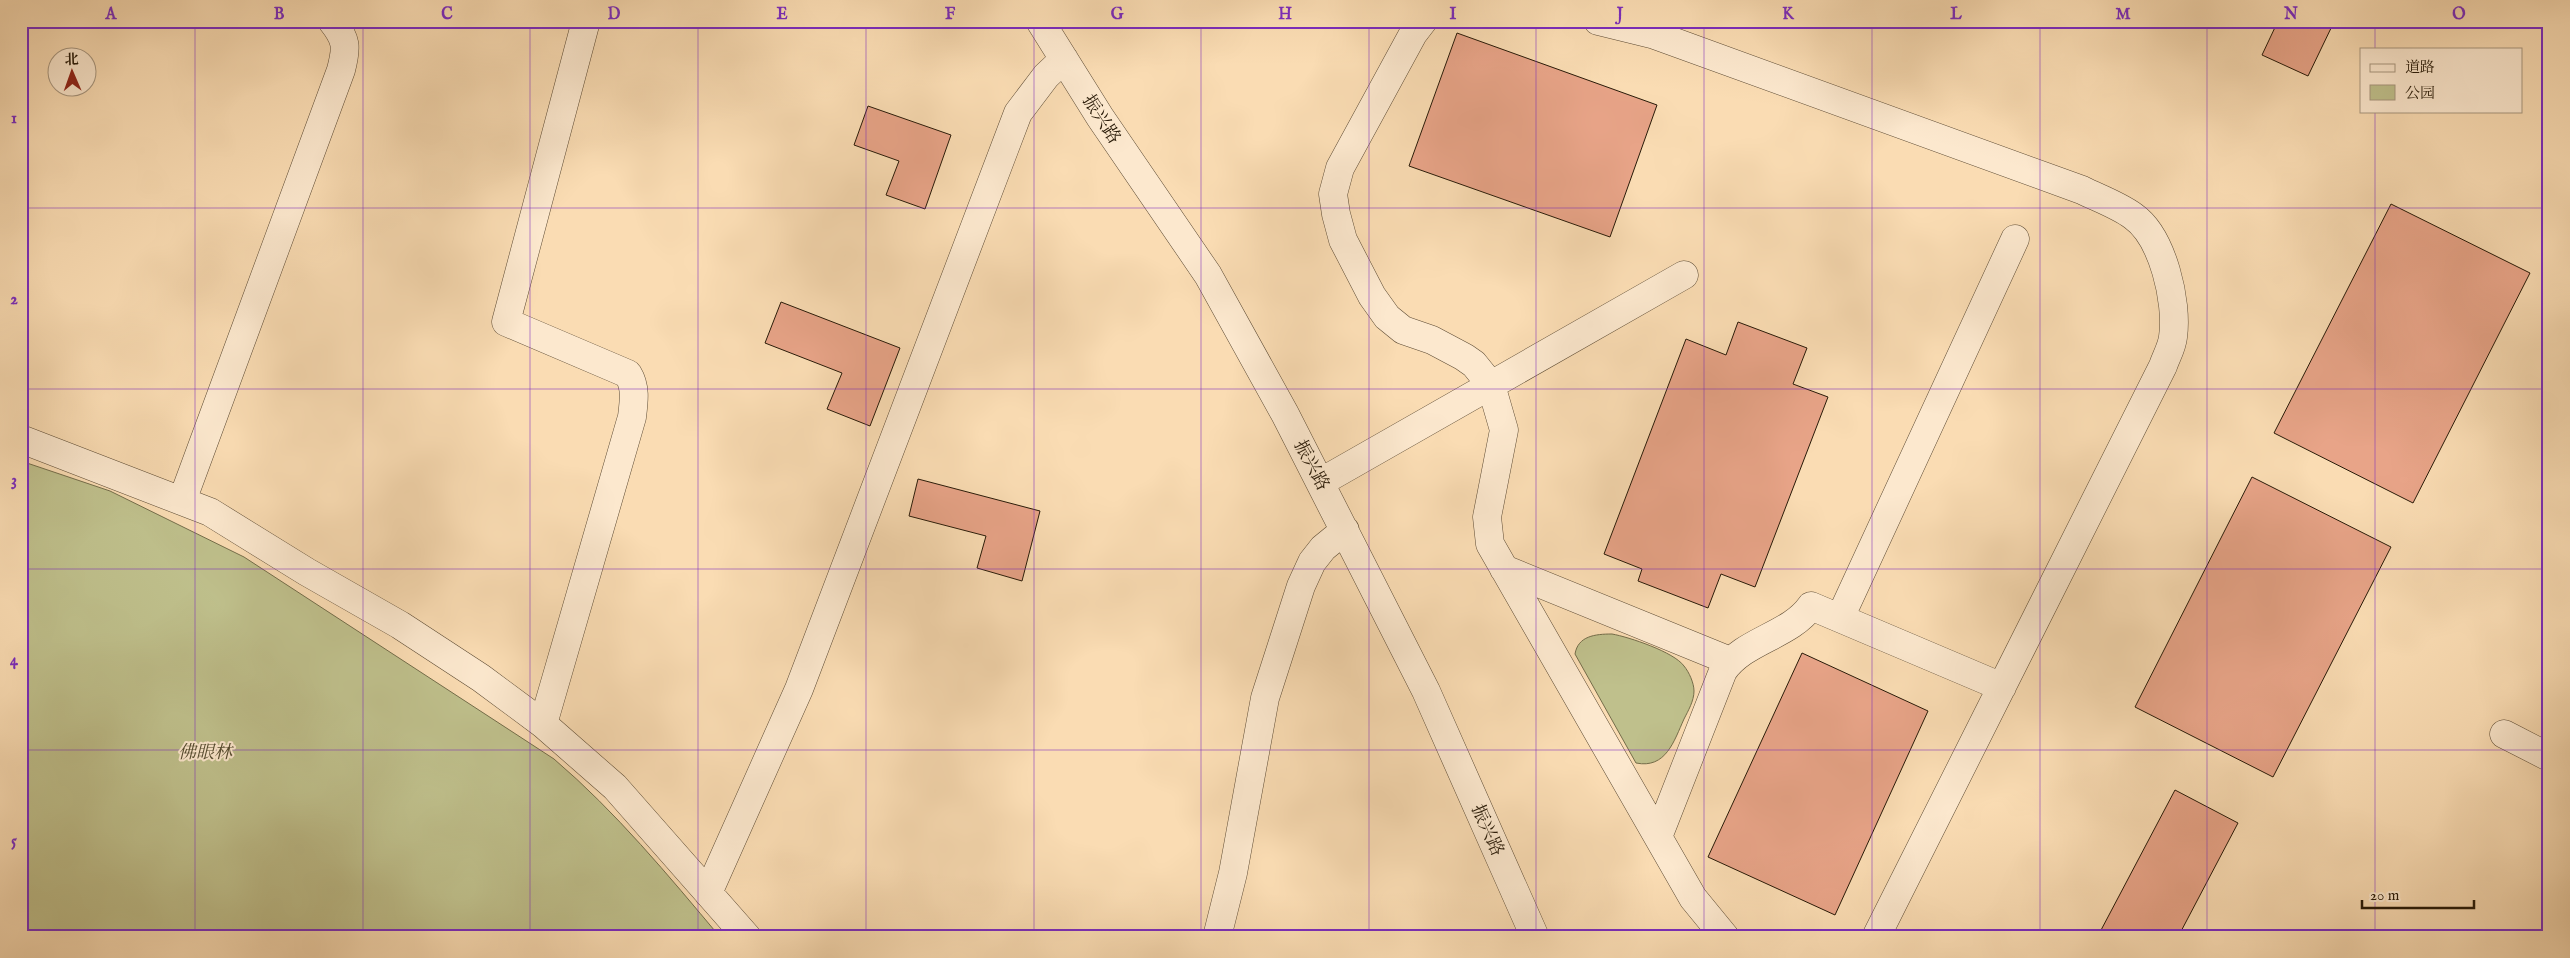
<svg xmlns="http://www.w3.org/2000/svg" width="2570" height="958" font-family="'IM FELL English','Noto Serif SC',serif">
<rect width="100%" height="100%" fill="#fadcb3"/>
<filter id="stains"><feTurbulence type="fractalNoise" baseFrequency=".004" numOctaves="4"/><feColorMatrix values="0 0 0 0 .2 0 0 0 0 .09 0 0 0 0 .02 0 0 0 .5 -.17"/></filter>
<radialGradient id="worn" r=".72"><stop offset=".6" stop-color="#630" stop-opacity="0"/><stop offset="1" stop-color="#630" stop-opacity=".3"/></radialGradient>
<path fill="#bfc08c" stroke="#746d4a" d="M21,461L110,491L244,557L554,759C616,812 668,875 720,937H21Z
M1612,634C1629,637 1674,652 1684,666C1689,672 1694,683 1694,691C1694,701 1688,711 1684,719C1674,741 1666,769 1636,763L1575,654C1578,636 1595,634 1612,634Z"/>
<path fill="#e8a488" stroke="#281a08" d="M2278,21H2327L2333,24L2308,76L2262,55Z
M1457,33L1657,105L1610,237L1409,166Z
M868,106L951,135L925,209L886,195L899,161L854,145Z
M2391,204L2530,273L2413,503L2274,433Z
M781,302L900,348L870,426L827,409L842,373L765,343Z
M1738,322L1807,348L1793,384L1828,397L1755,587L1721,574L1708,608L1638,581L1642,569L1604,554L1686,339L1726,355Z
M2252,477L2391,547L2273,777L2135,707Z
M918,479L1040,511L1022,581L977,568L986,536L909,516Z
M1802,653L1928,711L1835,915L1708,857Z
M2175,790L2238,823L2178,937H2108L2100,932Z"/>
<g fill="none" stroke-linecap="round" stroke-linejoin="round">
<g stroke="#5c4a33" stroke-width="29">
<path id="minor" d="M1040,21L1100,117L1208,275L1285,414L1426,691L1535,937
M1423,21L1413,34L1340,168L1333,194L1336,214L1343,240L1372,296L1387,317L1403,330L1432,340L1464,357L1474,364L1491,385L1504,430L1487,517L1490,544L1693,898L1725,937
M1598,21L1655,35L2082,190C2098,198 2118,205 2133,216C2163,237 2178,302 2173,337C2172,347 2166,357 2163,366L1876,937
M21,439L210,512L307,572L400,625L481,678L543,724L615,787L747,937
M1321,482L1684,275
M182,501L341,70C347,47 347,40 332,21
M1504,569L1730,661
M1840,618L2015,239
M543,724L632,417C634,401 636,387 628,374L506,322L586,21
M2504,734L2549,757
M1658,837L1723,671C1744,640 1790,636 1811,606L2002,687
M708,893L799,689L1018,113L1046,76L1064,59
M1217,937L1233,873L1265,698L1301,586L1312,562L1323,548L1345,530"/>
</g>
<use href="#minor" stroke="#fce8ce" stroke-width="28"/>
</g>
<path fill="none" stroke="#7b2cbf" stroke-width="1" stroke-opacity="0.55" d="M195,21V937M363,21V937M530,21V937M698,21V937M866,21V937M1034,21V937M1201,21V937M1369,21V937M1536,21V937M1704,21V937M1872,21V937M2040,21V937M2207,21V937M2375,21V49M2375,111V937M21,208H2549M21,389H2549M21,569H2549M21,750H2549"/>
<g text-anchor="middle" stroke-width="4" stroke-linejoin="round" paint-order="stroke">
<g font-size="18" fill="#281a08" stroke="#fce8ce">
<text transform="translate(1102 119) rotate(57)" y="6">振兴路</text>
<text transform="translate(1312 465) rotate(62)" y="6">振兴路</text>
<text transform="translate(1488 830) rotate(66)" y="6">振兴路</text>
</g>
<g font-size="18" font-style="italic" fill="#554c30" stroke="#fce8ce">
<text x="205" y="758">佛眼林</text>
</g>
</g>
<rect width="2570" height="958" fill="none" stroke="#fadcb3" stroke-width="55"/>
<rect x="2360" y="48" width="162" height="65" fill="#fce8ce" stroke="#a7967f"/>
<rect x="2370" y="64" width="25" height="8" fill="#fce8ce" stroke="#a7967f"/>
<text x="2405" y="72" font-size="15" fill="#281a08">道路</text>
<rect x="2370" y="85" width="25" height="15" fill="#bfc08c" stroke="#a7967f"/>
<text x="2405" y="98" font-size="15" fill="#281a08">公园</text>
<g transform="translate(72 72) rotate(358)"><circle r="24" fill="#fce8ce" stroke="#a7967f"/>
<path d="M0-4L9 19L0 12L-9 19Z" fill="#8f2418"/>
<text y="-8" font-size="14" font-weight="bold" text-anchor="middle" fill="#281a08">北</text>
</g>
<path d="M2362 900v8h112v-8" fill="none" stroke="#281a08" stroke-width="2.5"/>
<text x="2370" y="900" font-size="15" fill="#281a08" stroke="#fce8ce" stroke-width="4" paint-order="stroke">20 m</text>
<rect x="28" y="28" width="2514" height="902" fill="none" stroke="#7b2cbf" stroke-width="2"/>
<g font-size="16" text-anchor="middle" font-weight="bold" fill="#7b2cbf">
<text x="111" y="19">A</text>
<text x="279" y="19">B</text>
<text x="447" y="19">C</text>
<text x="614" y="19">D</text>
<text x="782" y="19">E</text>
<text x="950" y="19">F</text>
<text x="1117" y="19">G</text>
<text x="1285" y="19">H</text>
<text x="1453" y="19">I</text>
<text x="1620" y="19">J</text>
<text x="1788" y="19">K</text>
<text x="1956" y="19">L</text>
<text x="2123" y="19">M</text>
<text x="2291" y="19">N</text>
<text x="2459" y="19">O</text>
<text x="14" y="123">1</text>
<text x="14" y="304">2</text>
<text x="14" y="485">3</text>
<text x="14" y="665">4</text>
<text x="14" y="846">5</text>
</g>
<rect width="100%" height="100%" filter="url(#stains)"/>
<rect width="100%" height="100%" fill="url(#worn)"/>
</svg>
